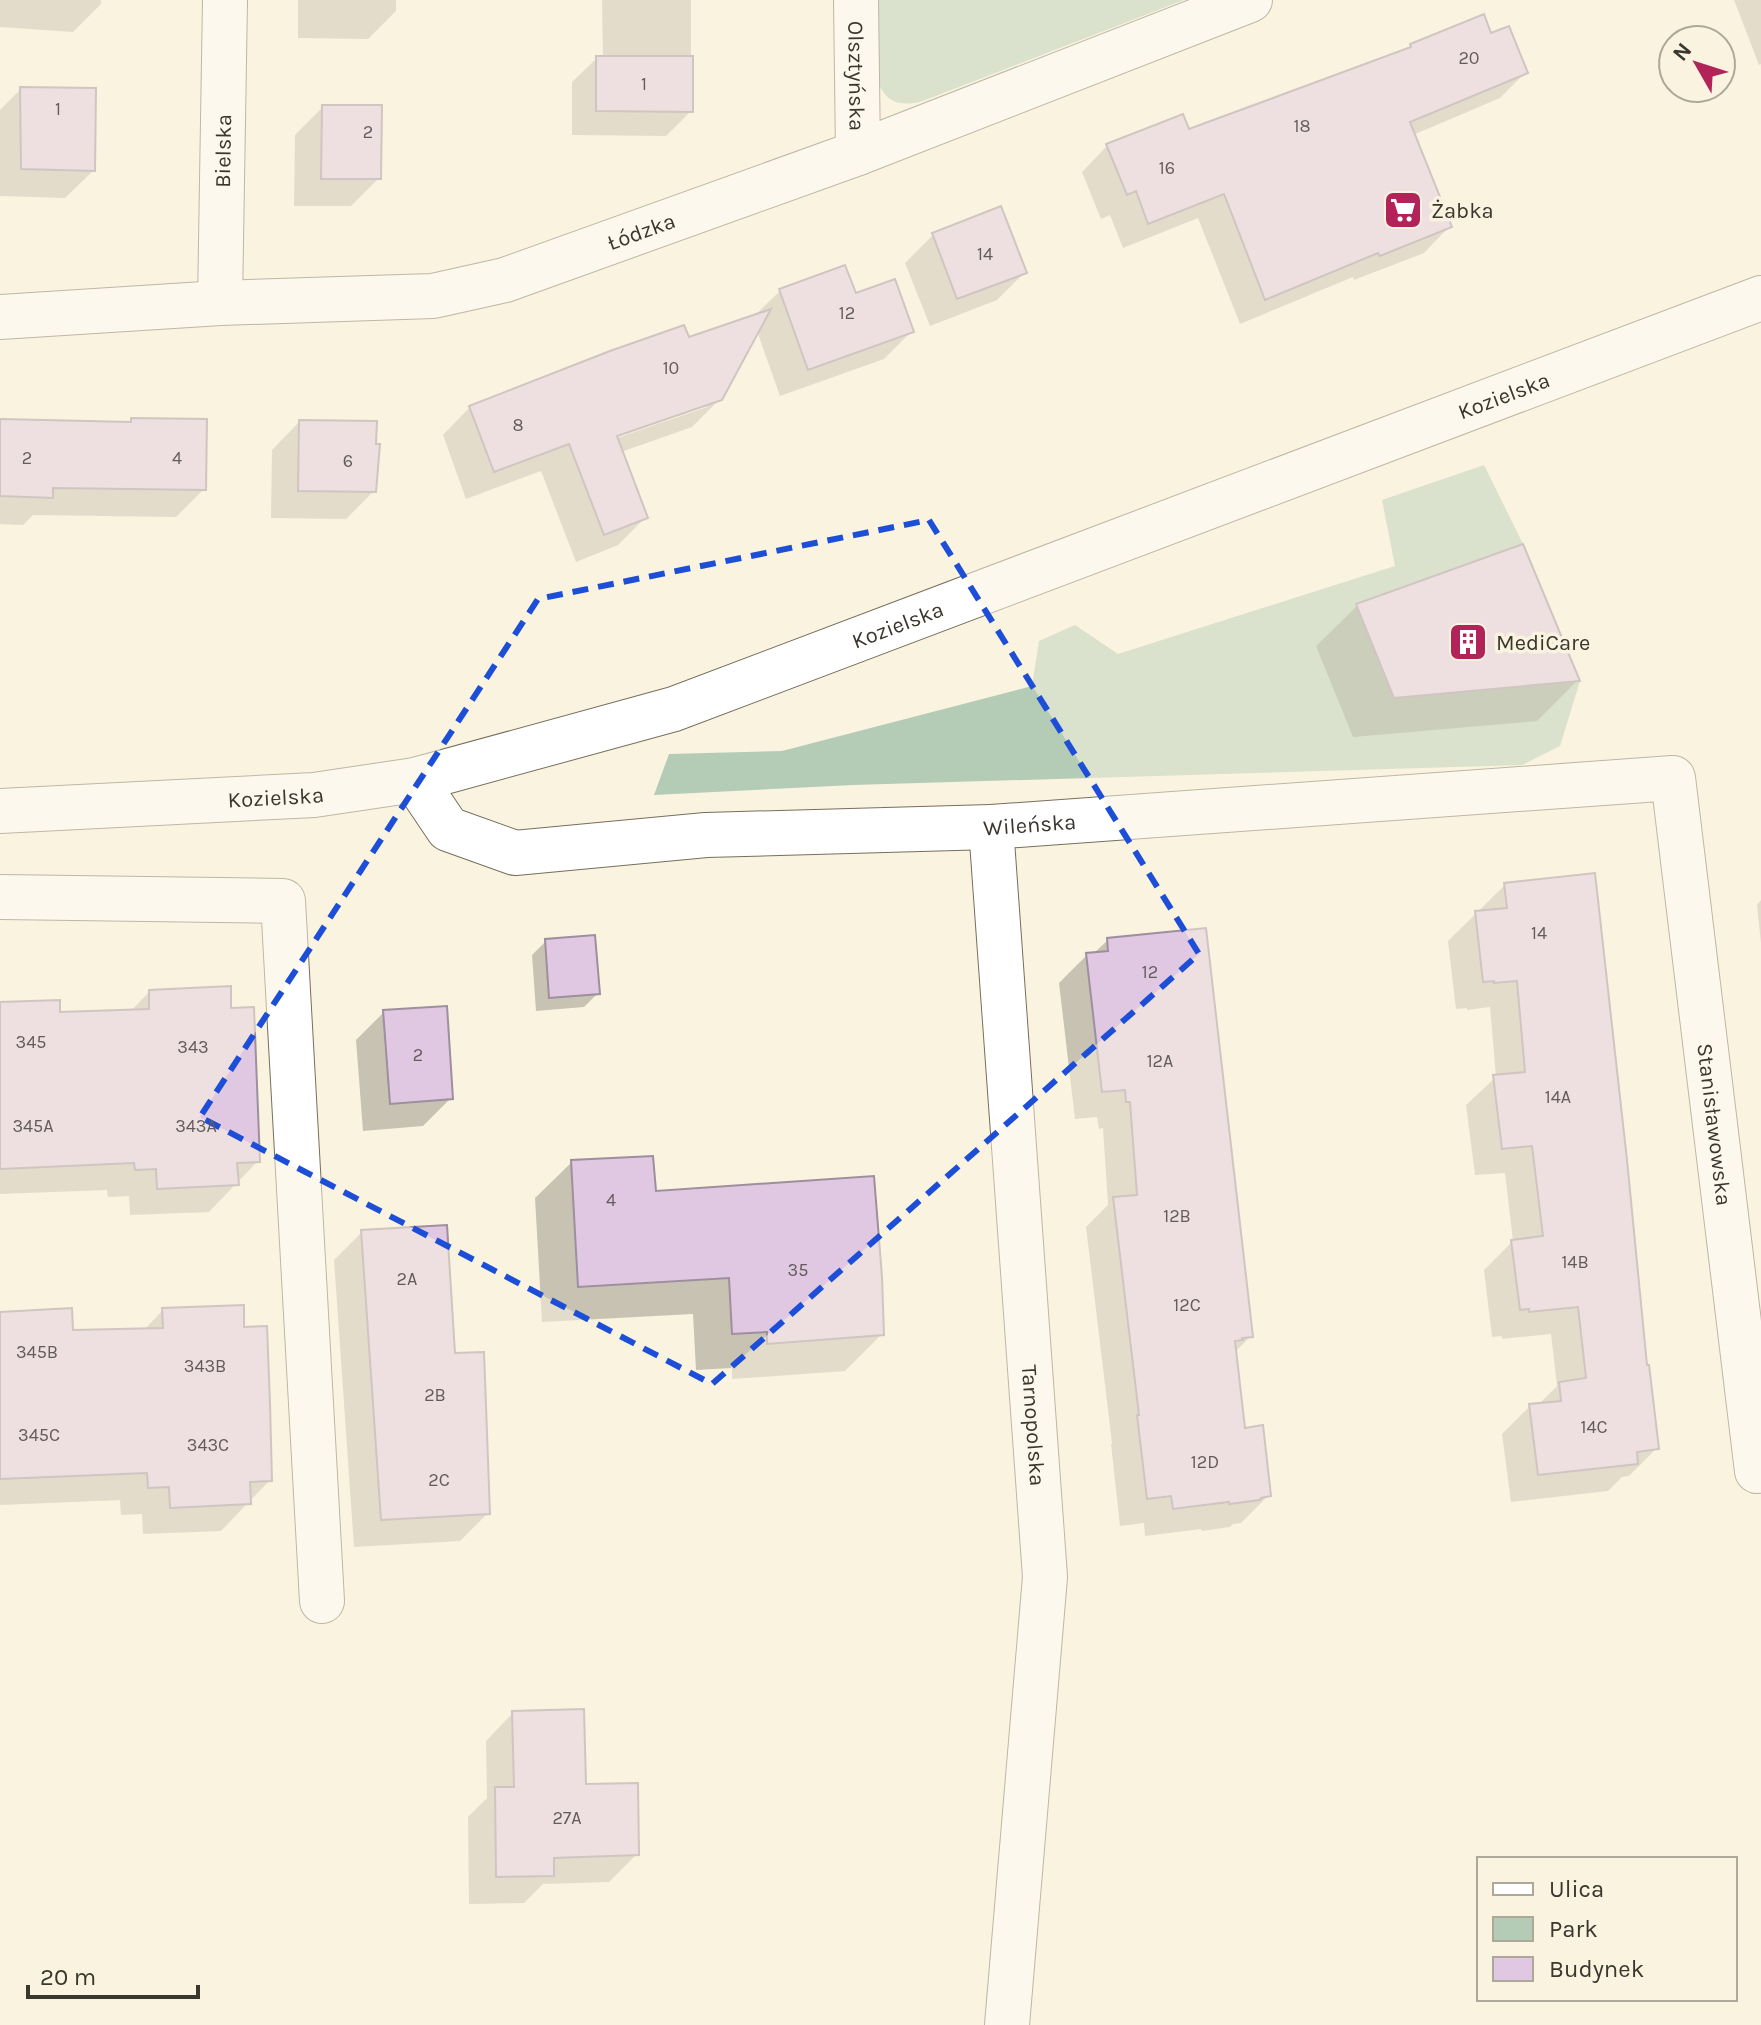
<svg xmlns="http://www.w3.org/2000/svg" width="1761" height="2025" font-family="Karla,sans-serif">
<rect width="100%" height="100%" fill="#faf3df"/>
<path fill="#b4ccb5" d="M876,0H1184L920,102C900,106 886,103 878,82Z
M1484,465L1523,544L1360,603L1394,697L1580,681L1560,746L1522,765L853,785L654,795L669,754L782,751L1032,686L1039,641L1075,625L1118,654L1395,566L1382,500Z"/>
<path fill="#0003" fill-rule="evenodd" d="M0,0H101V4L73,32L0,27Z
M298,0H396V11L368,39L298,38Z
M602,0H691V111L666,136L572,135V82L597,58H603Z
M1734,0H1761V64L1759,65Z
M1490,36L1526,72L1500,98L1413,135L1449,227L1424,253L1354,280L1353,277L1240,324L1198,218L1123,248L1110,215L1101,219L1082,172L1107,146L1188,131L1405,51L1411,46Z
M21,89L93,171L65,198L0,196V110Z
M323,107L379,178L351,206H294L295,135Z
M933,235L1025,272L997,300L930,326L905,263Z
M780,291L911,332L884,359L780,396L757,331L720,399L692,427L621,452L645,518L618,545L576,562L541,471L466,499L443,435L470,407L687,340L753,317ZM707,403V407L608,441L607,438Z
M132,420L204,489L176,517L33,515L23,525L0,524V421L128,424Z
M299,422L374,491L346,519L271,518L272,450Z
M1357,606L1577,681L1537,721L1353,737L1316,646Z
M1505,885L1645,1367L1657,1448L1629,1476L1622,1477L1608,1491L1511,1502L1502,1434L1530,1406L1538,1405L1557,1386L1551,1334L1502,1339V1336L1492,1337L1484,1270L1513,1241L1505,1173L1475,1175L1466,1105L1496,1077L1490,1007L1467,1010V1008L1456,1009L1448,941Z
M1761,900V943L1757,905Z
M1108,940L1251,1336L1234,1353L1243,1430L1269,1495L1241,1523L1233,1524L1230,1527L1202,1531L1201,1529L1145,1536L1144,1523L1120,1526L1111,1444L1112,1443L1086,1227L1108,1205L1103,1128L1099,1129L1097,1117L1075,1119L1059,983L1087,955L1093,954Z
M546,941L598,993L584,1007L536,1011L532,955Z
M150,991L229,1010L258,1161L209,1212L130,1215L129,1196L108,1197L107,1190L0,1194V1004L59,1014L130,1012Z
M384,1012L451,1098L423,1126L363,1131L356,1040Z
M572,1162L654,1193L882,1334L845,1371L732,1379V1368L696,1370L693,1314L542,1322L535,1198Z
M362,1232L453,1356L488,1513L460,1541L354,1547L334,1260Z
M163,1310L242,1329L270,1480L221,1531L143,1534L142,1514L121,1515L120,1500L0,1505V1313L71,1332L143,1331Z
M513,1713L584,1786L637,1854L609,1882L543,1884L524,1903L469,1904L468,1817L487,1798L486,1741Z"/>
<path fill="#e0c8e2" stroke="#9d8f9e" stroke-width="2" d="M1484,14L1491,33L1509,26L1528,73L1410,122L1452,227L1380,256L1378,253L1265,300L1224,194L1148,224L1136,191L1127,195L1106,144L1183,114L1189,129L1411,47L1410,44Z
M596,56H693V112L596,111Z
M20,87L96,88L95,171L21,169Z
M322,105H382L381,179H321Z
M1001,206L1027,273L957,299L932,233Z
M845,265L856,293L895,279L914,332L808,370L779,289Z
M771,309L722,400L617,436L648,518L604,535L569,444L494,472L469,406L610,351L684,325L689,337Z
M131,418L207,419L206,490L53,488V498L0,496V419L131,422Z
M299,420L377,421L376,444H380L376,492L298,491Z
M1523,544L1580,681L1394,698L1356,604Z
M1595,873L1627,1160L1647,1365H1649L1659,1449L1637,1452L1638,1464L1538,1475L1529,1404L1561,1401L1559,1382L1586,1378L1578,1307L1529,1312V1309L1520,1310L1511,1240L1543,1236L1532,1146L1502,1149L1493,1075L1525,1072L1517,981L1494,983V981L1483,982L1475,911L1507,908L1504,883Z
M1206,928L1253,1337L1242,1338L1243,1340L1235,1341L1245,1428L1263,1425L1271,1496L1261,1498L1260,1500L1229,1504V1502L1173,1509L1171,1496L1147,1499L1137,1415H1139L1113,1197L1137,1195L1130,1102H1126L1125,1090L1102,1092L1086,953L1108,951L1107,938Z
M595,935L600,994L549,998L545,939Z
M231,986V1008L254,1007L257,1085L260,1162L237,1163L239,1185L157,1189L156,1169L135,1170L134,1163L0,1169V1002L60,1000V1012L149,1009V990Z
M447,1006L453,1099L390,1104L383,1010Z
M653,1156L656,1191L874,1176L882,1277L884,1335L767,1344V1332L732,1334L729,1278L578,1287L571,1160Z
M447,1225L455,1353L484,1352L490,1514L381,1520L361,1230Z
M244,1305V1327L267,1326L270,1403L272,1481L250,1482L251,1504L170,1508L169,1487L148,1488L147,1473L0,1479V1312L72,1308L73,1330L163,1328L162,1308Z
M584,1709L586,1784L638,1783L639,1855L554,1858V1876L496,1877L495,1787H514L512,1711Z"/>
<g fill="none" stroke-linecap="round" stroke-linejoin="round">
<g stroke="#766f5e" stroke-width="46">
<g id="minor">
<path id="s1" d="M856,0L858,153"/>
<path id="s2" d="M220,303L225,0"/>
<path id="s3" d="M0,317L220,303L433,296L505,280L858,153L1250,0"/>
<path id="s4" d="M415,780L448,829L515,853L706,835L991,827L1673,778L1757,1471"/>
<path id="s5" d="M991,827L1045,1577L1007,2025"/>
<path d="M0,897L283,901L322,1601"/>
</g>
</g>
<g stroke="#766f5e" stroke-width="46">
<g id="tertiary">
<path id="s6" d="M0,811L314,795L415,780L674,709L1761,298"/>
</g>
</g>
<use href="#minor" stroke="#fff" stroke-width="44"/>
<use href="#tertiary" stroke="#fff" stroke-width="44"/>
</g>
<path d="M0 0H1761V2025H0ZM929,520L1199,954L712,1384L200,1117L538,599Z" fill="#faf3df" fill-opacity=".55" fill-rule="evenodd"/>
<path fill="none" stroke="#1d4ed8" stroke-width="6" stroke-dasharray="16 10" stroke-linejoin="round" d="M929,520L1199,954L712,1384L200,1117L538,599Z"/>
<defs>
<g id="supermarket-square" transform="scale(2)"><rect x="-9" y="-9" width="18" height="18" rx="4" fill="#b12359" stroke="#faf3df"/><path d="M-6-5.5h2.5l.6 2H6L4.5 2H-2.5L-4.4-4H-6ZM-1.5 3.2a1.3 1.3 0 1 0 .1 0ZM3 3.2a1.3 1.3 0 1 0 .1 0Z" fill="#fff"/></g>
<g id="building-square" transform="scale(2)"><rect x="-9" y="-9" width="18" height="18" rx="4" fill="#b12359" stroke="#faf3df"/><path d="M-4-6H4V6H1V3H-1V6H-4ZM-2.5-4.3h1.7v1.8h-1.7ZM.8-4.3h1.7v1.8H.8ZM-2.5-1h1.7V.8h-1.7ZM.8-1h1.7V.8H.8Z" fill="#fff"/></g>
</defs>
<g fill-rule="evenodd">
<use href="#supermarket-square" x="1403" y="210"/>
<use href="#building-square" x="1468" y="642"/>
</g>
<g text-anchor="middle" stroke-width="7" stroke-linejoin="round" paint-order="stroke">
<g font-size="18" fill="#645b5c">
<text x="1469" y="64">20</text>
<text x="644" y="90">1</text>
<text x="58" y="115">1</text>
<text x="1302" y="132">18</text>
<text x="368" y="138">2</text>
<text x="1167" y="174">16</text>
<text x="985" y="260">14</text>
<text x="847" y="319">12</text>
<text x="671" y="374">10</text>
<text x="518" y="431">8</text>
<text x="27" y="464">2</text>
<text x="177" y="464">4</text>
<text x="348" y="467">6</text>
<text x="1539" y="939">14</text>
<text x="1150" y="978">12</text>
<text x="31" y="1048">345</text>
<text x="193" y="1053">343</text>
<text x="418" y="1061">2</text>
<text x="1160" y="1067">12A</text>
<text x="1558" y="1103">14A</text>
<text x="33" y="1132">345A</text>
<text x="196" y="1132">343A</text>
<text x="611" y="1206">4</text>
<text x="1177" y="1222">12B</text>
<text x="1575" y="1268">14B</text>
<text x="798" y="1276">35</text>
<text x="407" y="1285">2A</text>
<text x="1187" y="1311">12C</text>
<text x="37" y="1358">345B</text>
<text x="205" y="1372">343B</text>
<text x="435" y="1401">2B</text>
<text x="1594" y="1433">14C</text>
<text x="39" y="1441">345C</text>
<text x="208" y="1451">343C</text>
<text x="1205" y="1468">12D</text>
<text x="439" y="1486">2C</text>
<text x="567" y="1824">27A</text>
</g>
<g font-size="22" fill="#3a372f" stroke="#faf3df">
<text dy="8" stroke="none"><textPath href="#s1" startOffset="76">Olsztyńska</textPath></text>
<text dy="8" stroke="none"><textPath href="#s2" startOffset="152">Bielska</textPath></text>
<text dy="8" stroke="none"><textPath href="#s3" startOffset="652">Łódzka</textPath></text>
<text dy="8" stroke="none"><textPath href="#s6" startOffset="1572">Kozielska</textPath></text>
<text dy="8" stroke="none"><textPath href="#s6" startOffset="924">Kozielska</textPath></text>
<text dy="8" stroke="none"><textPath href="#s6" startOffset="276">Kozielska</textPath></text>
<text dy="8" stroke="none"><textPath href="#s4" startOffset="646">Wileńska</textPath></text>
<text dy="8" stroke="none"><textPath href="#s4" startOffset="1640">Stanisławowska</textPath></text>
<text dy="8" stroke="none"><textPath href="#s5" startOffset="600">Tarnopolska</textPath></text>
</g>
<g font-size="22" fill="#3a372f" stroke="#faf3df" text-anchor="start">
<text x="1431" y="218">Żabka</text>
<text x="1496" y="650">MediCare</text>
</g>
</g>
<rect x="1477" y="1857" width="260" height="144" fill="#faf3df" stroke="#ada899" stroke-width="2"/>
<rect x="1493" y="1883" width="40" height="12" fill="#ffffff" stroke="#ada899" stroke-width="2"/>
<text x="1549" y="1897" font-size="24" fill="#3a372f">Ulica</text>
<rect x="1493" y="1917" width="40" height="24" fill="#b4ccb5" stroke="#ada899" stroke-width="2"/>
<text x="1549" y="1937" font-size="24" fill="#3a372f">Park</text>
<rect x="1493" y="1957" width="40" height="24" fill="#e0c8e2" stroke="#ada899" stroke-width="2"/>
<text x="1549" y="1977" font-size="24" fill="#3a372f">Budynek</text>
<g transform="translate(1697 64) rotate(309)"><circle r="38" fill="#faf3df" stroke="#ada899" stroke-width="2"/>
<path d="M0-6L14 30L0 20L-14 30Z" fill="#b12359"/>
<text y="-12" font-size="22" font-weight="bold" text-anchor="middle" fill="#3a372f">N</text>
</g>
<path d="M28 1985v12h170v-12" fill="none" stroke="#3a372f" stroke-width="4"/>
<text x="40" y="1985" font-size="24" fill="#3a372f" stroke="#faf3df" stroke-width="6" paint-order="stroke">20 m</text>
</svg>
